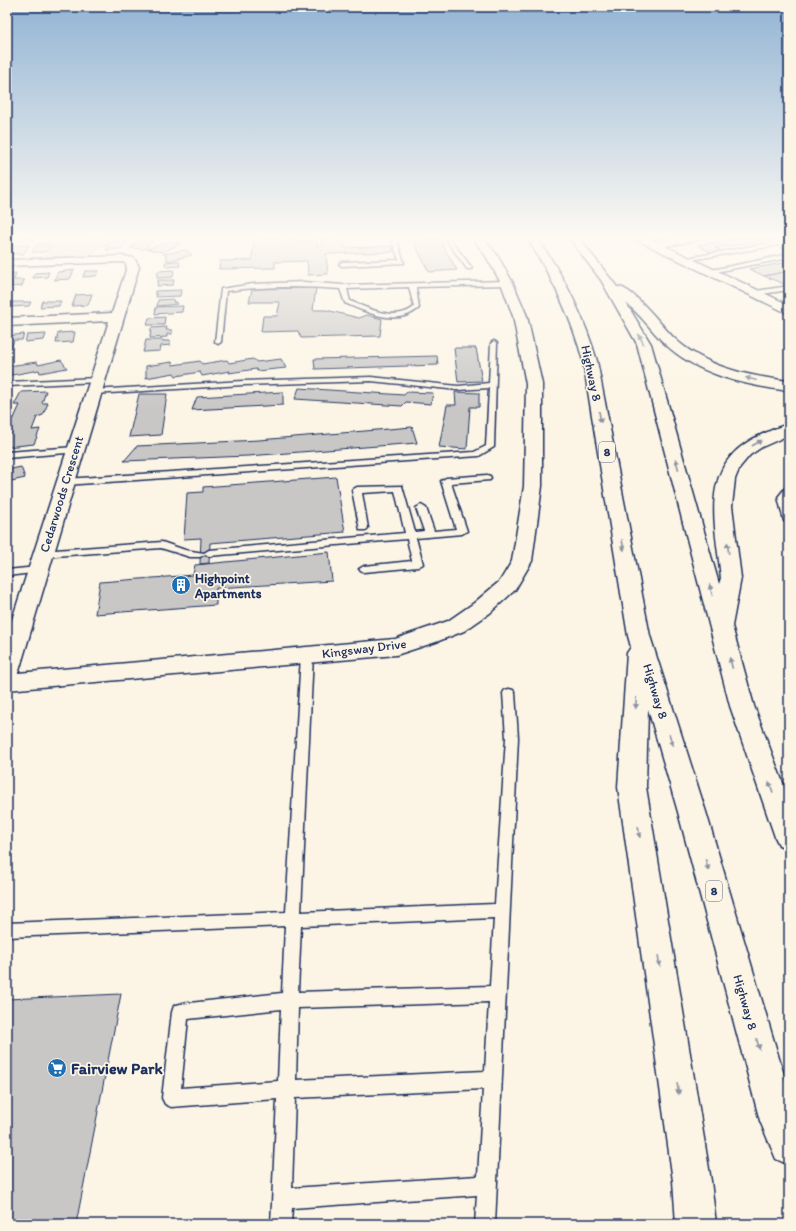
<svg xmlns="http://www.w3.org/2000/svg" width="796" height="1231" font-family="Itim,sans-serif">
<rect width="100%" height="100%" fill="#fcf5e5"/>
<filter id="ink" filterUnits="userSpaceOnUse"><feTurbulence type="fractalNoise" baseFrequency=".025" numOctaves="2"/><feDisplacementMap in="SourceGraphic" scale="8" xChannelSelector="R" yChannelSelector="G"/><feConvolveMatrix kernelMatrix="1 2 1 2 8 2 1 2 1" color-interpolation-filters="sRGB"/></filter>
<g filter="url(#ink)">
<path fill="#dfdbd4" stroke="#7d8599" d="M7,238H106L91,256L46,257L60,238L7,239Z"/>
<path fill="#c8c7c6" stroke="#1b2f5e" d="M254,238H281V242L317,241V246H322L321,238H343L345,248L392,246L393,252L326,254L328,274L308,275L307,261L275,262V268L219,269L220,261L252,260Z
M744,238H777L715,248L725,252L714,254L697,245Z
M439,239L457,270L429,272L413,241Z
M113,241H128L120,249L106,250L110,246H103L107,242Z
M139,241L152,242L144,249L130,248Z
M168,242L180,244L163,252L146,249Z
M38,244H52L46,252H32Z
M29,245L23,254H7L10,250H7L9,246Z
M186,250L192,255L168,261L166,258H168L163,254Z
M179,261L180,266L166,267L165,262Z
M789,262V271L764,276L749,269Z
M74,270L70,279L54,280L58,272Z
M174,270L173,277L157,278L158,271Z
M85,271H99L96,276L83,277Z
M789,271V286L764,276Z
M49,272L47,277L33,278L35,273Z
M16,273L14,280H24L22,286L11,287L12,282L7,283V274Z
M158,280H174L173,285L157,286Z
M316,288L313,310H326L359,318L367,315L382,319L380,336L301,338L298,331L261,332L263,316H277L280,302H249L252,289Z
M181,290L180,296L156,297L157,294H155V291Z
M92,294L88,305L72,306L76,295Z
M174,299L173,302H177V304L157,306L158,300Z
M42,301H61L59,306L40,307Z
M13,302H31L29,306L10,307Z
M183,306L182,312L155,314L156,307Z
M165,317L164,325H147L149,318Z
M167,327L166,330H172V334H167V337L150,338L151,328Z
M75,332L73,342L56,343L58,333Z
M24,334L22,340H14L12,346H7V336Z
M46,334L44,340L25,342L27,335Z
M146,340H163V341H170V345L161,346L160,351L143,352Z
M454,348H476L482,381L458,382Z
M437,356L438,365L315,369L314,359Z
M253,359L257,362L281,359L286,368L257,371L256,369L229,373L230,371L202,376L200,372L176,376L174,373L146,378V366L172,362L173,365L200,361L202,364L227,360L229,363Z
M61,360L67,368L40,373L39,370L12,375L7,372V364L8,366L37,362L38,365Z
M299,388L404,395L407,392L433,393L431,404L406,402L402,406L295,399Z
M46,391L42,403H48L43,415L37,417L32,430L40,429L34,444L7,447V418H14L20,405H14L21,392Z
M283,392V405L192,410L197,397Z
M455,392L479,393V407H470L467,449L439,447L447,405H456Z
M139,394H167L161,435L129,437Z
M412,427L417,443L248,456L124,461L137,446L259,440Z
M21,467L25,478L7,482V470Z
M336,477L345,532L210,543L209,563L200,564L201,538L184,539L187,493L203,492V487Z
M329,552L332,581L216,588V605L95,614L100,582L193,575L195,565Z
M121,994L76,1224H7V999Z"/>
<g fill="none" stroke-linecap="round" stroke-linejoin="round">
<g stroke="#1b2f5e" stroke-width="3">
<path id="lane" d="M289,238H316L313,240H292Z
M391,238H396L404,263L342,266L339,264L342,262L399,260Z
M445,238H449L472,268L471,269H467Z
M780,241L789,247V252L779,245L685,261L682,259Z
M789,254V258L710,273L707,271Z
M304,282L343,285L507,281L510,283L507,285L416,287L419,308C397,327 368,313 345,303L340,289C302,286 264,286 226,291L221,342L218,344L215,342L221,289L253,284ZM409,287L414,307C395,322 370,309 350,301L347,289Z
M789,286V290L756,295L753,293L756,291Z
M494,341L497,343L494,447L479,456L65,485L60,482L65,479L474,452L486,446L489,388L458,390L371,381L243,385L93,394L89,392L93,390L243,381L371,377L458,386L489,383L491,343Z
M97,378H100V382L7,386V382Z
M75,447L79,450L78,452L7,458V452Z
M487,475L490,476L491,478L490,480L451,483L467,531L462,534L416,538L423,564L418,567L364,572L359,569L364,566L412,561L407,539L209,556L205,554L200,557H190L161,548L42,557L37,554L42,551L162,542L185,550L204,553L209,550L405,533L395,491L362,493L368,528L366,530H360L352,490L357,487L402,486L415,532L424,531L416,508L421,505L426,508L434,531L456,529L441,481L446,478Z
M789,486L788,497L789,524L784,521L778,497L786,487Z
M37,567L41,568L42,570L41,572L7,576V570Z
M307,651L311,652L313,655L301,912L495,904L506,738L503,693L505,690L509,689L513,690L515,693L518,738L495,1224H475L477,1195L292,1208L291,1224H271L277,1099L171,1107L165,1104L162,1098L172,1012L174,1006L180,1004L282,993L285,926L7,937V923L286,912L301,655L303,652ZM494,918L490,986L298,992L301,926ZM489,1002L485,1071L296,1080L298,1008ZM281,1009L278,1081L181,1088L188,1019ZM483,1089L478,1176L292,1188L295,1098Z"/>
</g>
<g stroke="#1b2f5e" stroke-width="3">
<path id="street" d="M636,238H649L655,241L676,238H699L698,240L694,241L665,246L789,305V314L637,240Z
M123,256L134,258L139,267L19,671L15,677L7,679V635L109,321L7,326V318L112,313L127,267L125,263L123,262L7,266V260Z"/>
</g>
<g stroke="#1b2f5e" stroke-width="3">
<path id="secondary" d="M473,238H483L497,255L513,283L527,316L542,384V486L532,561L515,590L490,613L464,631L436,642L396,655L7,690V674L395,639L448,621L474,603L500,581L512,561L524,486L526,384L513,316L501,283L486,256Z"/>
</g>
<g stroke="#1b2f5e" stroke-width="3">
<path id="highway" d="M527,238H537C564,276 584,316 597,361L650,636L706,812L789,1092V1165L776,1159L760,1121L678,812L648,709L646,787L711,1181L716,1224H676L673,1181L618,787L627,653L631,647L628,636L583,361C571,316 552,277 527,238Z
M569,238H579L617,287C631,285 662,326 673,337C704,367 748,376 789,381V391C745,385 697,375 664,343C651,330 641,315 626,303L651,344L719,584L721,578C715,520 697,462 763,434C772,430 780,426 789,424V435L762,447L750,455L740,467L735,479L732,506L741,578L732,626L754,706L789,799V849L779,845L775,837L730,706L637,344L601,280Z"/>
</g>
<use href="#lane" fill="#fcf5e5" fill-rule="evenodd"/>
<use href="#street" fill="#fcf5e5" fill-rule="evenodd"/>
<use href="#secondary" fill="#fcf5e5" fill-rule="evenodd"/>
<use href="#highway" fill="#fcf5e5" fill-rule="evenodd"/>
</g>
<defs><path id="oneway-solid" d="M-6-.8H1V-3.2L6.5 0L1 3.2V.8H-6Z"/></defs>
<g fill="#8c92a2">
<use href="#oneway-solid" transform="translate(641 339) rotate(-118)"/>
<use href="#oneway-solid" transform="translate(751 379) rotate(-165)"/>
<use href="#oneway-solid" transform="translate(600 417) rotate(80)"/>
<use href="#oneway-solid" transform="translate(757 443) rotate(-30)"/>
<use href="#oneway-solid" transform="translate(677 464) rotate(-105)"/>
<use href="#oneway-solid" transform="translate(623 545) rotate(80)"/>
<use href="#oneway-solid" transform="translate(728 548) rotate(-97)"/>
<use href="#oneway-solid" transform="translate(711 590) rotate(-105)"/>
<use href="#oneway-solid" transform="translate(731 663) rotate(-105)"/>
<use href="#oneway-solid" transform="translate(636 703) rotate(93)"/>
<use href="#oneway-solid" transform="translate(671 740) rotate(73)"/>
<use href="#oneway-solid" transform="translate(771 787) rotate(-110)"/>
<use href="#oneway-solid" transform="translate(639 832) rotate(81)"/>
<use href="#oneway-solid" transform="translate(707 865) rotate(74)"/>
<use href="#oneway-solid" transform="translate(659 961) rotate(81)"/>
<use href="#oneway-solid" transform="translate(758 1044) rotate(74)"/>
<use href="#oneway-solid" transform="translate(678 1089) rotate(81)"/>
</g>
</g>
<linearGradient id="sky" x2="0" y2="1"><stop stop-color="#92b4d5"/><stop offset="0.58" stop-color="#fefaf3"/><stop offset="1" stop-color="#fefaf3" stop-opacity="0"/></linearGradient>
<rect width="796" height="410" fill="url(#sky)"/>
<defs>
<g id="building-disc" transform="scale(1)"><circle r="9.5" fill="#1f6fb2" stroke="#fcf5e5"/><path d="M-4-6H4V6H1V3H-1V6H-4ZM-2.5-4.3h1.7v1.8h-1.7ZM.8-4.3h1.7v1.8H.8ZM-2.5-1h1.7V.8h-1.7ZM.8-1h1.7V.8H.8Z" fill="#fff"/></g>
<g id="supermarket-disc" transform="scale(1)"><circle r="9.5" fill="#1f6fb2" stroke="#fcf5e5"/><path d="M-6-5.5h2.5l.6 2H6L4.5 2H-2.5L-4.4-4H-6ZM-1.5 3.2a1.3 1.3 0 1 0 .1 0ZM3 3.2a1.3 1.3 0 1 0 .1 0Z" fill="#fff"/></g>
</defs>
<g fill-rule="evenodd">
<use href="#building-disc" x="181" y="585"/>
<use href="#supermarket-disc" x="57" y="1068"/>
</g>
<g text-anchor="middle" stroke-width="3.5" stroke-linejoin="round" paint-order="stroke">
<g fill="#fcf5e5" stroke="#5e6a86" stroke-width="1">
<rect x="599" y="442" width="16" height="20" rx="3"/>
<rect x="706" y="881" width="16" height="20" rx="3"/>
</g>
<g font-size="12" font-weight="bold" fill="#1b2f5e">
<text x="607" y="456">8</text>
<text x="714" y="895">8</text>
</g>
<g font-size="13" fill="#1b2f5e" stroke="#fcf5e5">
<text transform="translate(592 373) rotate(78)" y="5">Highway 8</text>
<text transform="translate(61 494) rotate(-73)" y="5">Cedarwoods Crescent</text>
<text transform="translate(364 648) rotate(-7)" y="5">Kingsway Drive</text>
<text transform="translate(656 691) rotate(73)" y="5">Highway 8</text>
<text transform="translate(746 1002) rotate(74)" y="5">Highway 8</text>
</g>
<g font-size="13" font-weight="bold" fill="#1b2f5e" stroke="#fcf5e5" text-anchor="start">
<text x="195" y="583">Highpoint<tspan x="195" dy="15">Apartments</tspan></text>
</g>
<g font-size="16" font-weight="bold" fill="#1b2f5e" stroke="#fcf5e5" text-anchor="start">
<text x="71" y="1074">Fairview Park</text>
</g>
</g>
<rect width="796" height="1231" fill="none" stroke="#fcf5e5" stroke-width="24"/>
<rect x="12" y="12" width="772" height="1207" fill="none" stroke="#1b2f5e" stroke-width="1.5" filter="url(#ink)"/>
</svg>
